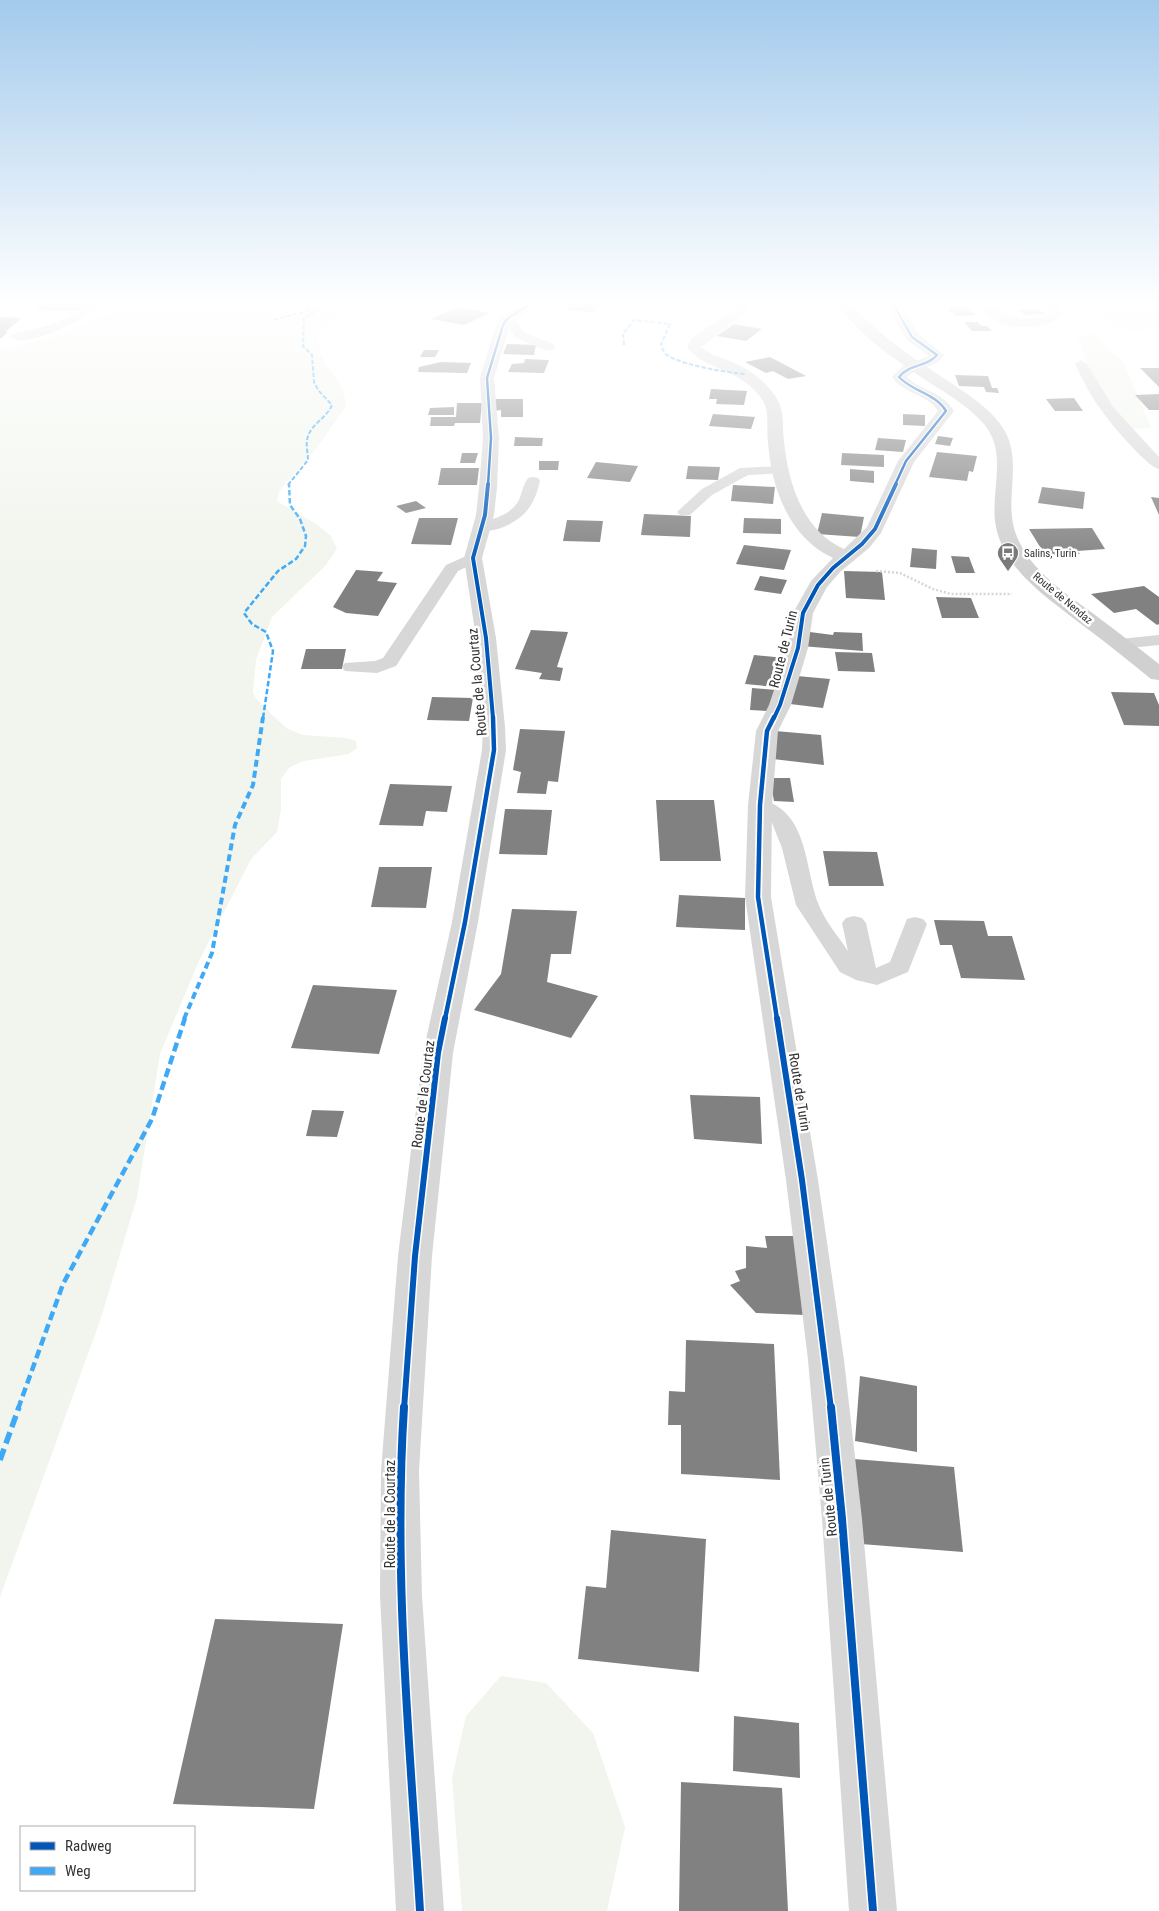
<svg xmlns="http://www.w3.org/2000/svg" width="1159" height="1911" font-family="'Roboto Condensed',sans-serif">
<rect width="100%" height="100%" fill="#fff"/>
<path fill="#f1f5ed" d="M134,304H372C350,313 329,317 317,339C319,345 320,353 323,359C333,379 343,379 346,406L316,449L280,490L277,501L318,525L331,536L337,549L325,566L272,617L256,660L253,692L256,699L286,728L303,735L345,738L356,741L357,748L349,754L304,761L290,767L281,779V809L277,832L251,859L198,963L160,1054L137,1197L101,1318L0,1597V349C47,341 90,321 134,304Z
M1081,304H1159V328L1134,331L1119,328Z
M1094,334L1124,363L1151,428L1131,429L1110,412L1090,373L1077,335Z
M501,1676L546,1683L593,1733L625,1827L607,1911H462L452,1778L466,1716Z"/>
<path fill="#818181" d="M43,304H84L78,311L36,310Z
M572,304H602L593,312L566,310Z
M964,306L976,315L955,316L947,307Z
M457,307L490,313L464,325L431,319Z
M1038,309L1045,314L1025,315L1018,310Z
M0,317L22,318L5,332H8L0,339Z
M964,322H978L981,326H987L992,331H972Z
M734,324L762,329L746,341L717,336Z
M507,344L536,345L534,355L503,354Z
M424,350H439L435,357H420Z
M770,357L806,376L788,379L773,371L766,373L745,362Z
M525,359L549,360L544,373L508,372L512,364L524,363Z
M441,362L471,363L467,373L418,372L419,367Z
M1140,368H1159V387Z
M955,375L988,376L992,388H997L999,393L986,392L984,387L959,386Z
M711,389L747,391L744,405L716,404L717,399H709Z
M1159,394V410H1149L1135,395Z
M1074,398L1083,411H1055L1046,399Z
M493,399H523V417H501V410L493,411Z
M457,403H482L480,423H455L454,426H430L431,417H456Z
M454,407V415H428L430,408Z
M713,414L755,417L751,429L709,426Z
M903,414L925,415V426L903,425Z
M938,436L953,438L950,446L935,444Z
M515,437L543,438L542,446H514Z
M878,438L906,440L903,452L875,450Z
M937,452L977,456L973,472L969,471L967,481L929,477Z
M462,453H478L475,463H460Z
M842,453L884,455V467L841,465Z
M539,461H559L558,470H539Z
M596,462L638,466L630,482L587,478Z
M688,466L720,467L718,480L686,479Z
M441,468H479L477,485H438Z
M850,469L874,471V483L850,481Z
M733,485L775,487L773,504L731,501Z
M1042,487L1085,492L1083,509L1038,503Z
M1151,497L1159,498V515Z
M416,501L426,508L406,513L396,506Z
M822,513L864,517L860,537L817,534Z
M644,514L691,516L690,537L641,535Z
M419,518H458L451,545L411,544Z
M744,518L781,519V534L743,533Z
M567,520L603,521L600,542L563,541Z
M1092,528L1105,549L1077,551L1080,554L1045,555L1029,529Z
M744,545L791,550L784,570L736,564Z
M912,548L937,550L936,569L910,567Z
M951,556L969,557L975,573H956Z
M356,570L383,572L377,581L397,583L378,616L346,613L333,607Z
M844,571L882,572L885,600L846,598Z
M760,576L787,580L781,594L754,590Z
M1144,586L1159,597V624L1157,625L1136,609L1114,613L1091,594Z
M936,597L971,598L979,618H942Z
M531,630L568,632L557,667L563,668L560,681L539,679L542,673L515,669Z
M802,631L833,635L834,632L862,633L863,651L801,646Z
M306,649H346L342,669H301Z
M835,652L872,653L875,672L838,671Z
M754,655L785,658L776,687L745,684Z
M797,676L830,679L823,708L790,704Z
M752,688L776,690L768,711L750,710Z
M1111,692L1154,693L1159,705V726L1124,725Z
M432,697L473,698L469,721L427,720Z
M520,729L565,731L558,782L548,781L546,794L517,793L521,772L513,770Z
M775,731L821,735L824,765L773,759Z
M770,778H790L794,802L774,801Z
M390,784L452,786L447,812L426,811L423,826L379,825Z
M656,800H714L721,861H660Z
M505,809L552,810L547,855L499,854Z
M823,851L877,852L884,886H829Z
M379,867H432L426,908L371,907Z
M679,895L745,898V930L676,927Z
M512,909L577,911L571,954H551L547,982L598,996L571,1038L474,1010L501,974Z
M934,920L984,921L988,936H1012L1025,980L961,978L952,945H940Z
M313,985L397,990L379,1054L291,1048Z
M690,1095L760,1097L762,1144L694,1139Z
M312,1110L344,1111L337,1137L306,1136Z
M765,1236H801L805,1315L756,1313L730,1285L740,1281L735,1271L746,1268V1246L767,1248Z
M686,1340L774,1344L780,1480L681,1474V1425H668L669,1391L685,1392Z
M860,1376L917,1386V1452L855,1441Z
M854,1459L954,1467L963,1552L861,1544Z
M611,1530L706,1539L699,1672L578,1659L586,1586L606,1588Z
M215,1619L343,1624L314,1809L173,1804Z
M734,1716L799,1723L800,1778L733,1771Z
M681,1782L782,1788L788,1911H679Z"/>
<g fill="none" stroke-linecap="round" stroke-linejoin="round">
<path stroke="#d6d6d6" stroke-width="2.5" stroke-dasharray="2 2" stroke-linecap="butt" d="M876,571L900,573L933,589L951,594H1012"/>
<path fill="#d7d7d7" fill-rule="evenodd" d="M88,304H101C90,318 23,351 10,337L12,334C40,328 66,323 88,304Z
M507,315L511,316L524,332L553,344L555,347L553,350H545L516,338L501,319Z
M1081,360L1087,364L1113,407L1159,457V469C1146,466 1111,424 1102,411C1091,397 1083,380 1075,364Z
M780,466L785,467L787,470L785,473L748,475L712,495L690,515H680L677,512L702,489L740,468Z
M533,477L538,478L540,481C538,488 536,497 532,503C523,521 495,535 475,530L473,527L475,524C492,519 509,517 519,500C522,493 523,485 528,478Z
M473,553L479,555L481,558L479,561L458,571L396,666L377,673L345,671L342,667L345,663L375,661L383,658L446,565Z
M1159,635V645L1120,649L1114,648L1111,644L1114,640L1120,639Z
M760,799C808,811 804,864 818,903C824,920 838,936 848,951L842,923L846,918L854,916L862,918L866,923L876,968L890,962L907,919L915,917L923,919L927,924L908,972L877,985L856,980L840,972L796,905L782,848L772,823L765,815L753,809L750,805L753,801Z"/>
<path fill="#d7d7d7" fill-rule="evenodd" d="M521,304H537L510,325L494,378L499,438L497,488L494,515L482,558L496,638L505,727L506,750L478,922L453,1053L432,1256L419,1471L422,1596L444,1911H396L380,1596L381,1471L398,1256L423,1053L452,922L482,750L483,727L476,638L464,558L476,515L479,488L483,438L480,378L496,325L502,316Z
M737,304H751L745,314L701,347C710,355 721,357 732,362C749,369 765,381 776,397C785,411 782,425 784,441C788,483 803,531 844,549L867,527L898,461L938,411C928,394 903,394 892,377L903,366L929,356L907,340L886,304H900L918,334L944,355C935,369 918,366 907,377C922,392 941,390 954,411L914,462L881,533L869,548L840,572L827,587L813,613L808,648L791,705L778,731L772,805L771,897L818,1180L844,1360L862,1519L897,1911H849L822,1519L808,1360L786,1180L745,897L748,805L756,731L769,705L788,648L793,613L811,581L833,558C789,538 771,487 768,442C766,428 770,413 763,401C743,368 704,371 687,347L691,339L735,308Z
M976,304C1009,303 1004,329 1047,314L1042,304H1056L1062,314C1057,321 1050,323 1041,325C1017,331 992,324 976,304Z"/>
<path fill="#d0d0d0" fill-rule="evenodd" d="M837,304H851C876,331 905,353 936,373C959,389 984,402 1001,425C1024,457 1005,494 1014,528C1025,569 1067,594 1099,618C1119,633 1139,648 1159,664V680L1151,679C1129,661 1108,644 1085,627C1052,601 1005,572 996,527C989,493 1009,454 984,424C970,408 951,396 933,385C899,362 861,338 837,304Z"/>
<path stroke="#3fa9f5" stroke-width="2" stroke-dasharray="4.5 2" stroke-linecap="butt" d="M274,320L313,309
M624,345L623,334L634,320L670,324L661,344C662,346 662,349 664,352C672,364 730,373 745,374
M288,485L308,460C308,454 306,446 307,440C310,424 326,419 332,405L318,390L314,382L312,355L303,346L304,318L329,304"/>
<path stroke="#3fa9f5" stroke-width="2.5" stroke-dasharray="5.5 2.5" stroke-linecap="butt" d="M263,718L273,651L266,632L252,624L244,613L278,571L296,559L305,546L306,536L300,519L290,505L289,484"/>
<path stroke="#3fa9f5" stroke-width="4" stroke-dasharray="7 4" stroke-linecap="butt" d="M184,1019L212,953L235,825L253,785L263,717"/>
<path stroke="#3fa9f5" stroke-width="4.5" stroke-dasharray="9 4.5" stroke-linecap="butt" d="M18,1409L63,1284L152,1119L185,1018"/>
<path stroke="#3fa9f5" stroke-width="5.5" stroke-dasharray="12 5.5" stroke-linecap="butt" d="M0,1460L19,1407"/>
<g stroke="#fff" stroke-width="4.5">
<path id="cycleway-far4" d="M893,304L912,337L937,355C927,367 909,364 899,377C913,392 935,393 946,411L906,461L895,485
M488,485L491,438L487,378L503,325L507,319L530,304"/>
</g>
<g stroke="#fff" stroke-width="6">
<path id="cycleway-far3" d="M488,484L485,515L473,558L486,638L493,718
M774,718L780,705L798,648L803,613L818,585L833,568L862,544L875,529L896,484"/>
</g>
<g stroke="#fff" stroke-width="8">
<path id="cycleway-far2" d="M774,717L767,731L760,805L758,897L777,1019
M445,1019L465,922L494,750L493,717"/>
</g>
<g stroke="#fff" stroke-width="9">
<path id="cycleway-far1" d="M777,1018L802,1180L831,1409
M404,1409L415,1256L438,1053L445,1018"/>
</g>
<g stroke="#fff" stroke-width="11">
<path id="cycleway" d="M404,1407C393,1575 410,1744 420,1911
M831,1407L842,1519L873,1911"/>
</g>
<use href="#cycleway-far4" stroke="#0057b8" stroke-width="2.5"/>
<use href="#cycleway-far3" stroke="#0057b8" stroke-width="4"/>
<use href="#cycleway-far2" stroke="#0057b8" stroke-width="4.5"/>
<use href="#cycleway-far1" stroke="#0057b8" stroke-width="6"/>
<use href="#cycleway" stroke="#0057b8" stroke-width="8"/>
</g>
<linearGradient id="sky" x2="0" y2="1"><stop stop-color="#a3caec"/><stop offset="0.53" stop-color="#fff"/><stop offset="1" stop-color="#fff" stop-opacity="0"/></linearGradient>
<rect width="1159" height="571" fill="url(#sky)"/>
<defs>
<g id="bus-pin" transform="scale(1.125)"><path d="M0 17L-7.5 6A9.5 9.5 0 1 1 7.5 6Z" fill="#7a7a7a" stroke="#fff"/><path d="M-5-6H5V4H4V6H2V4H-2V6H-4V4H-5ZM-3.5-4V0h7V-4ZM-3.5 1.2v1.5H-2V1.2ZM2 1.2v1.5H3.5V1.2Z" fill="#fff"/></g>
</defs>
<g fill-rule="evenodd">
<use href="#bus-pin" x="1008" y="553"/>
</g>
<g text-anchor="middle" stroke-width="5" stroke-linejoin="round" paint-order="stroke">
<g font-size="11" fill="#333" stroke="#fff" text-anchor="start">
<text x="1024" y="557">Salins, Turin</text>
</g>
<g font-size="11" fill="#333" stroke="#fff">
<text transform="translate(1063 598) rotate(40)" y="4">Route de Nendaz</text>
</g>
<g font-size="14" fill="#333" stroke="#fff">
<text transform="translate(783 649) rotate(-76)" y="5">Route de Turin</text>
<text transform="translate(477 682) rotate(-95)" y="5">Route de la Courtaz</text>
<text transform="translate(800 1092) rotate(81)" y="5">Route de Turin</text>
<text transform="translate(423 1094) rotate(-83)" y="5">Route de la Courtaz</text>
<text transform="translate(828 1497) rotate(-96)" y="5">Route de Turin</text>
<text transform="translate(390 1514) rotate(-90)" y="5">Route de la Courtaz</text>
</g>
</g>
<rect x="20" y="1826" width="175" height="65" fill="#ffffff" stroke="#adadad"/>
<rect x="30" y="1842" width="25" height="8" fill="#0057b8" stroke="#adadad"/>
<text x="65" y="1851" font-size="15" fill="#333333">Radweg</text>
<rect x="30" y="1867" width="25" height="8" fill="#3fa9f5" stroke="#adadad"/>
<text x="65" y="1876" font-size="15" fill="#333333">Weg</text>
</svg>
